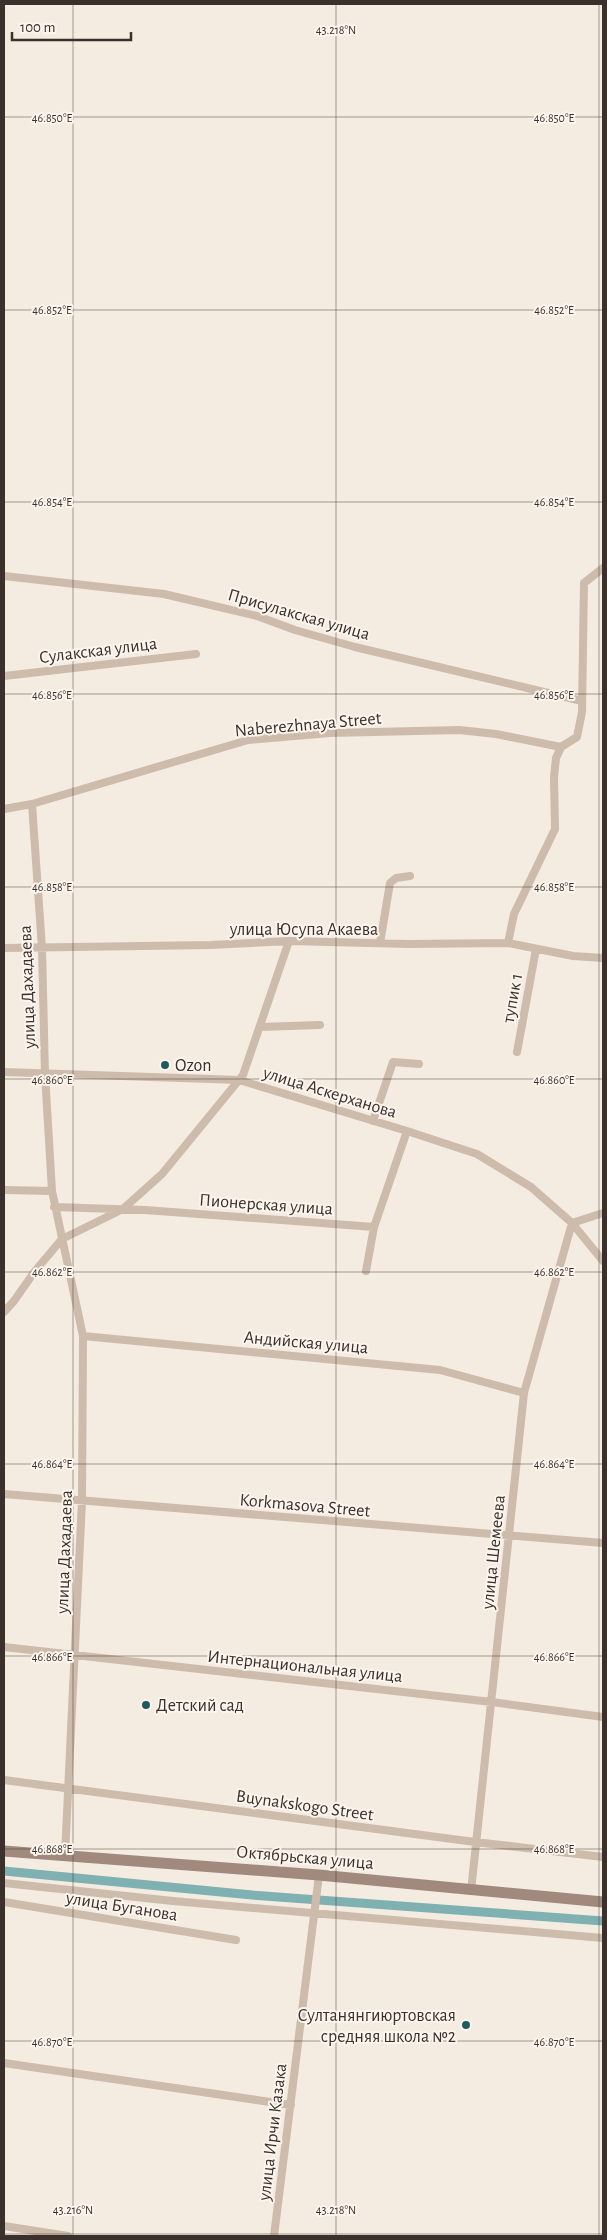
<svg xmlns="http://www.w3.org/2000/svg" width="607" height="2240" font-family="'Alegreya Sans',sans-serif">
<rect width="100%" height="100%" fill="#f4ebe1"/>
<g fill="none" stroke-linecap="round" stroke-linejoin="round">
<path stroke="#7fb0b2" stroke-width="9" d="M4,1871L252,1895L603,1921"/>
<path stroke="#cdbbac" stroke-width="8" d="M4,576L164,594L257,616L295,630L355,647L582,701
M4,676L196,654
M32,804L42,948L45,1074L52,1191L83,1336L82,1501L65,1855
M4,809L32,804L248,740L330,733L459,730L496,734L561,747
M380,943L390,883L396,878L410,876
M508,943L514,914L555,829L554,777L556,758L561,747L577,737L582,712L584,583L603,568
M4,948L211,945L289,941L409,944L508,943L573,956L603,958
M260,1027L320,1025
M517,1052L536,949
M4,1072L239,1080L407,1131L477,1154L531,1187L572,1223L603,1261
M373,1121L393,1062L419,1064
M4,1190L52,1191
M54,1207L145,1210L374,1227L407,1131
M366,1271L374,1227
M4,1312L14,1301L35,1271L62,1239L123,1209L162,1174L243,1075L289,941
M83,1336L440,1370L524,1393
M4,1494L603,1543
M4,1647L492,1702L603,1717
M4,1780L475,1842L603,1857
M4,1883L173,1901L603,1938
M471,1891L524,1393L572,1223L603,1213
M4,1902L236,1940
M4,2063L291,2105
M4,2226L68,2236
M274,2236L319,1875"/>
<path stroke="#a18a7d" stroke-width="11" d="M4,1851L319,1875L603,1902"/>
</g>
<path fill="none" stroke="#3b302b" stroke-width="1" stroke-opacity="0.45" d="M73,4V2236M336,4V2236M599,4V2236M4,117H603M4,310H603M4,502H603M4,694H603M4,887H603M4,1079H603M4,1272H603M4,1464H603M4,1656H603M4,1849H603M4,2041H603M4,2234H603"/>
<g fill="#1f5a5e" stroke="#fbf5ee" stroke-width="2">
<circle cx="165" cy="1065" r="5"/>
<circle cx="146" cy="1705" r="5"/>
<circle cx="466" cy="2025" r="5"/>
</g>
<g text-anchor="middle" stroke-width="4" stroke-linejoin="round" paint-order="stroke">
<g font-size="18" fill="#3b302b" stroke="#fbf5ee">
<text transform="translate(299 614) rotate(16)" y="6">Присулакская улица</text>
<text transform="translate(98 650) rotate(-7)" y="6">Сулакская улица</text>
<text transform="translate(308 724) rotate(-5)" y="6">Naberezhnaya Street</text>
<text x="304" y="935">улица Юсупа Акаева</text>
<text transform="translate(27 987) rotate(-92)" y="6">улица Дахадаева</text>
<text transform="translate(512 998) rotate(-80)" y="6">тупик 1</text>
<text transform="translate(330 1092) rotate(17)" y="6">улица Аскерханова</text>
<text transform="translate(266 1204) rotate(4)" y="6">Пионерская улица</text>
<text transform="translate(306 1342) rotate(5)" y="6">Андийская улица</text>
<text transform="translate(305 1505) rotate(5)" y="6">Korkmasova Street</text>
<text transform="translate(64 1552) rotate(-88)" y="6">улица Дахадаева</text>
<text transform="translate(493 1552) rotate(-84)" y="6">улица Шемеева</text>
<text transform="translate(305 1666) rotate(6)" y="6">Интернациональная улица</text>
<text transform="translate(305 1805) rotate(8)" y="6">Buynakskogo Street</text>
<text transform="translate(305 1857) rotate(5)" y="6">Октябрьская улица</text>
<text transform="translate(122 1906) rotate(9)" y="6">улица Буганова</text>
<text transform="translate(272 2132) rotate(-83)" y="6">улица Ирчи Казака</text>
</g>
<g font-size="18" fill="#3b302b" stroke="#fbf5ee" text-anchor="start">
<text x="175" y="1071">Ozon</text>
<text x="156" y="1711">Детский сад</text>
<text x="456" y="2021" text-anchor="end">Султанянгиюртовская<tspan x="456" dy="21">средняя школа №2</tspan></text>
</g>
</g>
<g font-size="12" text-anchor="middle" fill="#3b302b" stroke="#fbf5ee" stroke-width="4" stroke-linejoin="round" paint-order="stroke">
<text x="336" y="34">43.218°N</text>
<text x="554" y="122">46.850°E</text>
<text x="52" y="122">46.850°E</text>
<text x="554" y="314">46.852°E</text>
<text x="52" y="314">46.852°E</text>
<text x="52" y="506">46.854°E</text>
<text x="554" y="506">46.854°E</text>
<text x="52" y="699">46.856°E</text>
<text x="554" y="699">46.856°E</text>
<text x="554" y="891">46.858°E</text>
<text x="52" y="891">46.858°E</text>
<text x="554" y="1084">46.860°E</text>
<text x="52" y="1084">46.860°E</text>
<text x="554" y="1276">46.862°E</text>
<text x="52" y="1276">46.862°E</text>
<text x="52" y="1468">46.864°E</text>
<text x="554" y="1468">46.864°E</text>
<text x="554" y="1661">46.866°E</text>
<text x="52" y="1661">46.866°E</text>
<text x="52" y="1853">46.868°E</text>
<text x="554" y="1853">46.868°E</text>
<text x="554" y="2046">46.870°E</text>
<text x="52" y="2046">46.870°E</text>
<text x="73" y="2214">43.216°N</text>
<text x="336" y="2214">43.218°N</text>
</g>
<rect width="607" height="2240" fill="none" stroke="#3b302b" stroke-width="10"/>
<path d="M12 32v8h119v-8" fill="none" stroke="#3b302b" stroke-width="2.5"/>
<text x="20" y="32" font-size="15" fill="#3b302b" stroke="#fbf5ee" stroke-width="4" paint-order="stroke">100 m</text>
</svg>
